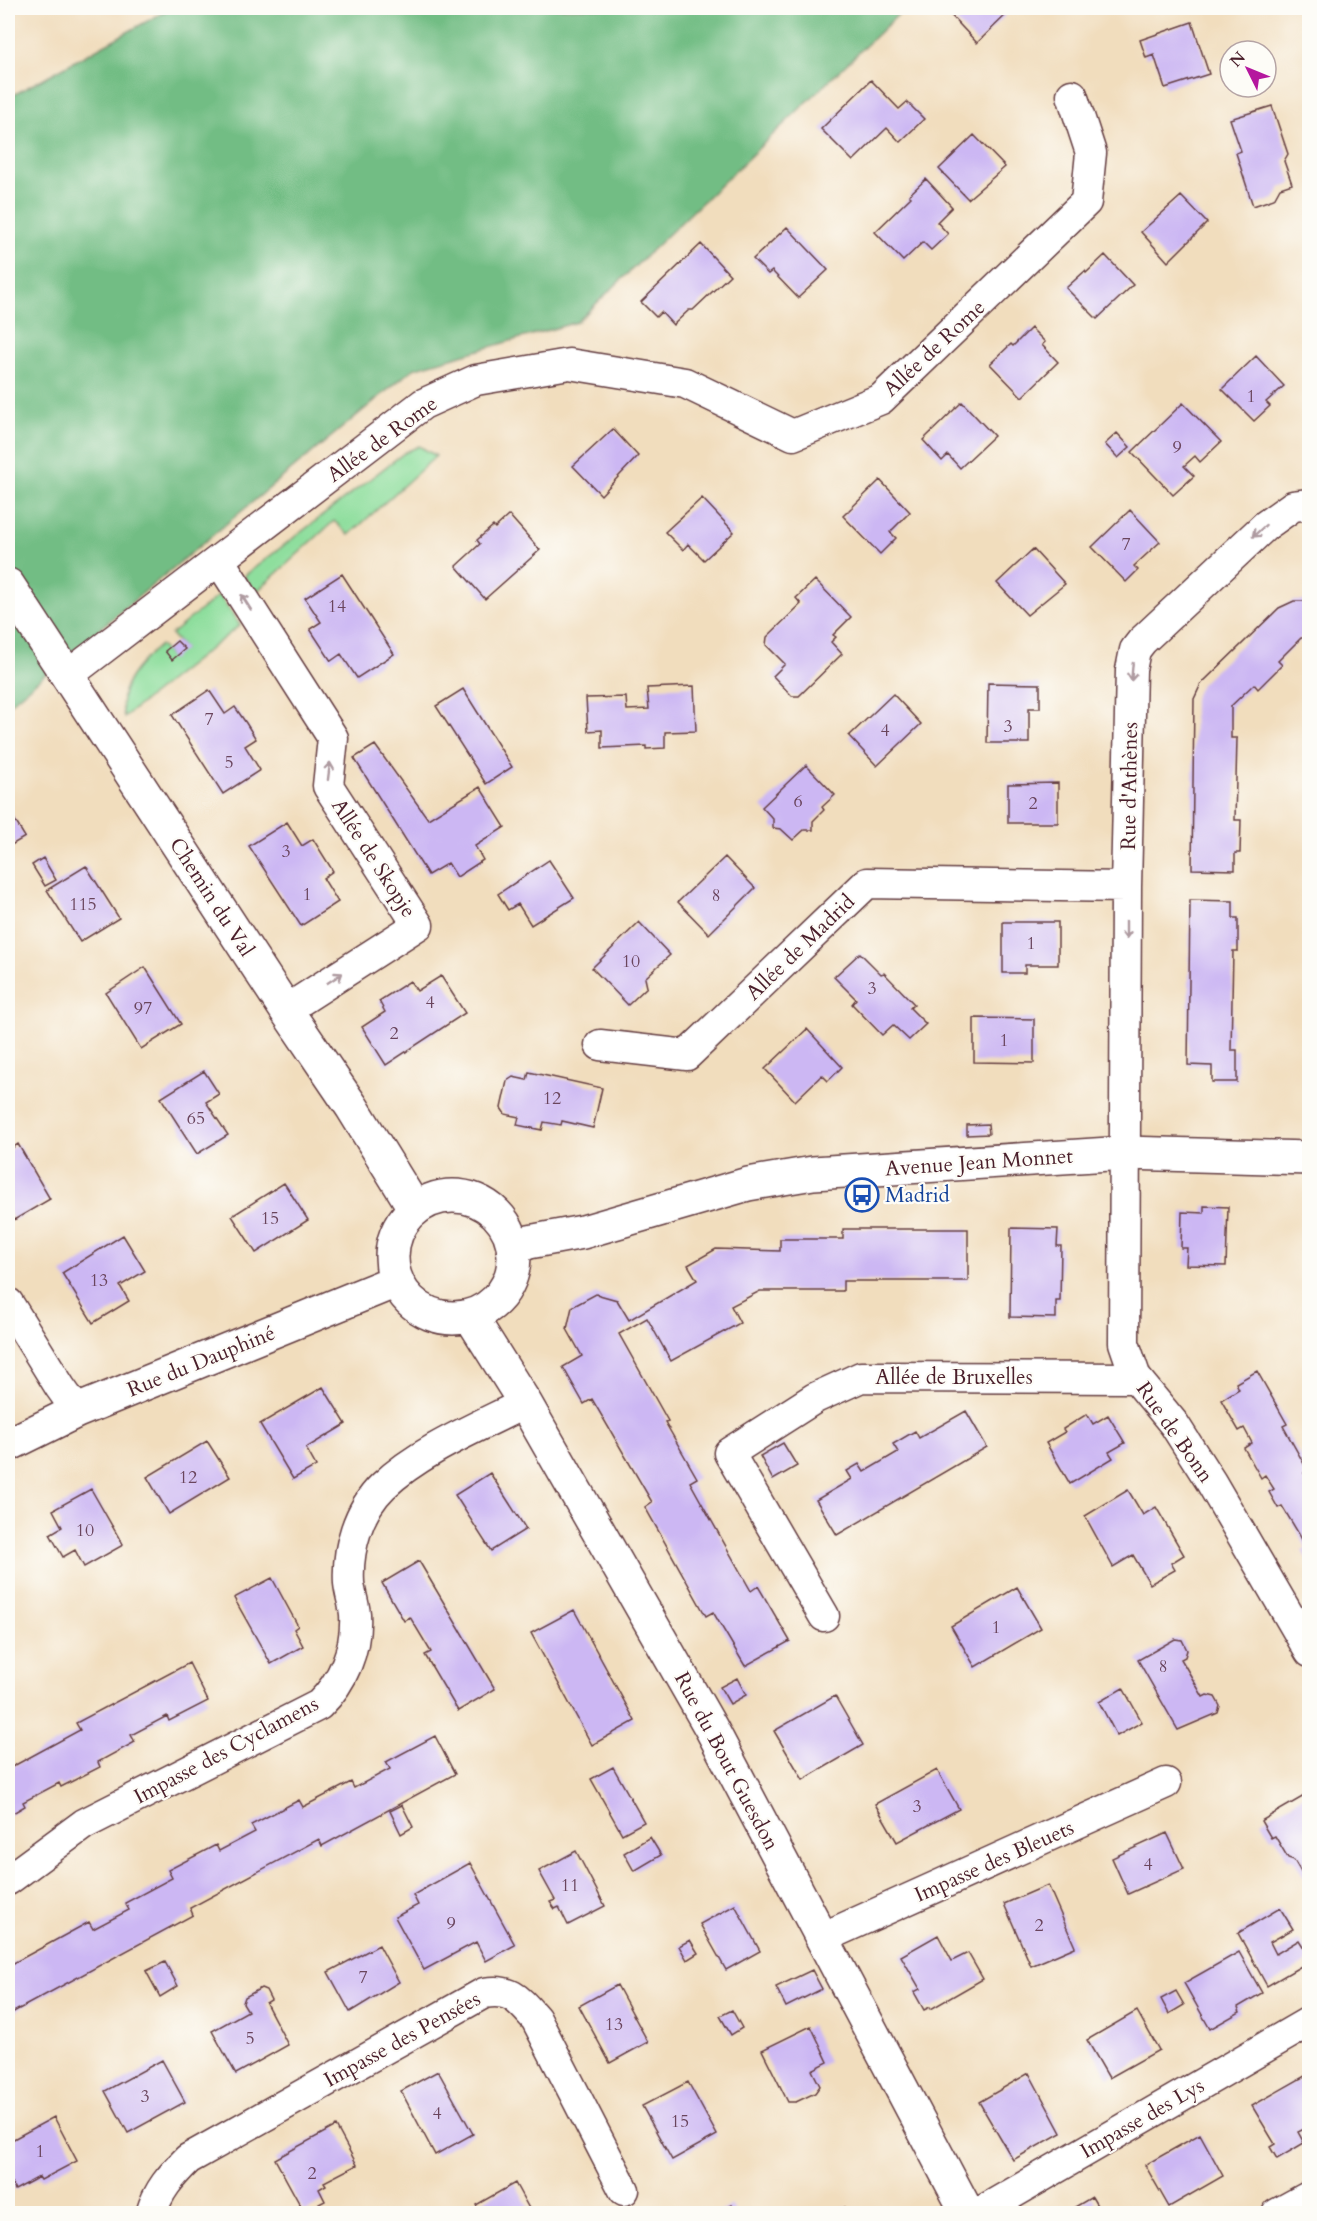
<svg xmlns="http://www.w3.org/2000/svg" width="1317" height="2221" font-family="Cardo,serif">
<rect width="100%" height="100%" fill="#fdfcf7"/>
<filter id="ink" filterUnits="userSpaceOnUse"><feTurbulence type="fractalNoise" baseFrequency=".0167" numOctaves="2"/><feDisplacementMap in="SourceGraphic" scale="12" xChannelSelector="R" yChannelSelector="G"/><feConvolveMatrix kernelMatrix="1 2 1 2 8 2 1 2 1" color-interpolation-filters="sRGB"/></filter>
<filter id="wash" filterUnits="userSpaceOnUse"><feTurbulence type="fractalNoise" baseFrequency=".008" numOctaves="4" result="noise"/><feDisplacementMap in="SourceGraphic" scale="24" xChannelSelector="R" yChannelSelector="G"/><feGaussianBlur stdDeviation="1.35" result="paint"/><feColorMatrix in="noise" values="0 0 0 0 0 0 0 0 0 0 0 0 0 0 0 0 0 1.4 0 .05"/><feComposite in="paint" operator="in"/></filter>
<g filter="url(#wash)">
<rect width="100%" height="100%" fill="#f1ddbd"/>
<path fill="#8ede9d" stroke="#6c7e64" stroke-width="1.5" d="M419,446L436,456L349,535L334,521L255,593L244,576L404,453Z
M219,595L240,625L124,717C116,686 138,664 160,645L172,659L184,649L171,634Z"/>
<path fill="#72bd84" stroke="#5e6e58" stroke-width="1.5" d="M171,8H905L577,322L413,369L8,705V98Z"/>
<g id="blocks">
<path fill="#ccb7f3" d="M951,8H1013L977,43L947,11Z
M1192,22L1209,74L1165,88L1154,55L1146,58L1140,40Z
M871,80L899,109L907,102L924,119L900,142L887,128L853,161L821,129Z
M1272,106L1288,154L1284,161L1292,184L1280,188L1274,199L1253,206L1236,153L1241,151L1230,119Z
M974,135L1005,167L968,199L939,169Z
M926,179L952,207L937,222L948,234L931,250L923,242L903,261L875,232L911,197L909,195Z
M1181,196L1207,223L1168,262L1141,232Z
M787,227L828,270L798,298L772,271L768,274L753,259Z
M701,244L730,275L693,310H689L673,325L661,312L656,317L641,302Z
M1105,255L1133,285L1097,319L1066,288L1085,271L1086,273Z
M1031,328L1045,342L1042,345L1058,362L1022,397L990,364L1011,344L1013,346Z
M1256,356L1284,386L1266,402L1270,406L1254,421L1222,389Z
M962,402L994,436L960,468L948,455L942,461L923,440Z
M1183,403L1221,442L1200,462L1195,456L1184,466L1194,476L1173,495L1132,452Z
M613,429L638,456L601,495L573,466Z
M1117,433L1130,447L1118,458L1105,444Z
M880,480L910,512L890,532L896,538L880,554L843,516Z
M702,498L734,532L704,560L688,544L683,550L665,532Z
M1130,510L1160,542L1134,566L1138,570L1126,582L1092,547Z
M509,515L540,550L485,599L456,566L480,544L477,540L493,526L495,528Z
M1033,549L1065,584L1027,615L997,583Z
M342,574L394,654L357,678L341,654L331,661L310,629L321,622L305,598Z
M815,580L851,617L833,635L836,637L831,642L842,654L799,696H792L773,676L785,664L766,645L767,637L801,604L796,598Z
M1294,601H1310V638H1301L1278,661L1282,665L1258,689L1254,684L1231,706V738H1237L1235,820H1241L1240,853H1235V870L1192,869L1194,699L1201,684L1279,608Z
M177,641L185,649L172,660L165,651Z
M988,683L1040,684V708H1029V743H987Z
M694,686L696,731L665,732V748L646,749V746L602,748V730L588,731L586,698L626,697L627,710L649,709L647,688Z
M463,689L512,767L486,784L436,706Z
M209,690L225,714L235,707L246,723L256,739L245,746L260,770L223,794L172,715Z
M893,694L921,724L877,766L849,736Z
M375,745L428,819L480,787L505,827L475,846L483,860L457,877L448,863L428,875L354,758Z
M806,765L835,795L822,807L824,810L813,821V830H804L793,840L781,829L773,828V819L762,807Z
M1058,783V823H1008V784Z
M8,809L25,837L8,847Z
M287,822L302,846L313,839L333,871L323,878L338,902L301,926L249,846Z
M725,857L755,888L709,934L678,902Z
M43,858L56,880L45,886L32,865Z
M549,860L574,898L531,925L518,904L508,910L498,894Z
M86,866L119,918L80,942L47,890Z
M1190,900L1233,901V918H1238V951H1233L1231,1050H1237V1082H1212V1066L1188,1065Z
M639,922L670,955L645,978L647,987L628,1005L592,968Z
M1003,922H1058V965H1025V973H1003Z
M860,953L881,974L884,973L914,1004L910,1008L926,1024L909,1040L893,1025L882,1035L852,1004L856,999L834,977Z
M145,967L181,1024L141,1049L106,993Z
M441,976L465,1013L386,1065L362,1027L385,1012L379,1001L410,981L417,991Z
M974,1018L1034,1019V1063L974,1062Z
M807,1029L842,1067L828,1081L822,1075L795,1101L765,1069Z
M204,1071L219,1094L206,1102L228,1135L197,1154L161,1098Z
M529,1072L602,1088L593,1128L562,1121L561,1125L544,1122L542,1130L517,1125L519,1117L505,1114L501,1108L507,1081L513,1077L527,1080Z
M988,1124L989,1134L967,1135V1125Z
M18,1144L50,1199L14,1220L8,1209V1151Z
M284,1183L308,1220L256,1253L232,1216Z
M1204,1206L1228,1207L1226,1266L1186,1265L1187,1248H1181L1182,1212L1204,1213Z
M1011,1228L1058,1229L1057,1246H1061L1060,1301H1056V1318L1010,1317Z
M843,1229H968V1281H843V1291H760L731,1306L740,1323L671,1361L647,1318L619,1334L668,1421L665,1422L697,1478L690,1482L705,1509L751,1591L758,1586L790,1641L745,1666L713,1612L706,1616L645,1507L652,1502L592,1399L584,1404L563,1367L582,1356L567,1329L572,1307L596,1294L617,1300L629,1320L697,1280L688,1265L716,1249L780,1251V1239H843Z
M123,1235L145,1271L120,1286L129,1301L93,1323L62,1273Z
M1257,1371L1287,1424L1283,1426L1308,1471L1304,1473L1310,1483V1564L1302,1551L1307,1549L1299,1534L1282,1506L1278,1508L1269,1492L1274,1489L1265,1475L1261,1478L1244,1448L1252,1443L1244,1428L1239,1431L1221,1400L1239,1389L1236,1383Z
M323,1387L346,1424L306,1448L316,1466L293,1479L260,1424Z
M966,1411L987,1447L837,1535L816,1500L852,1479L847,1471L859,1464L864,1472L898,1452L893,1444L915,1431L919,1438Z
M1087,1414L1093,1424L1108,1415L1125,1443L1109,1452L1113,1458L1070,1484L1046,1443L1065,1432L1063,1429Z
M207,1441L230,1477L169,1514L147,1477Z
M783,1443L797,1466L773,1480L760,1456Z
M490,1473L526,1529L491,1551L455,1495Z
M91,1489L123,1545L84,1567L75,1550L63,1557L50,1534L62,1527L53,1510Z
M1128,1490L1143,1515L1156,1507L1184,1555L1171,1563L1175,1570L1150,1584L1133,1555L1113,1567L1085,1516Z
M419,1561L495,1689L458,1711L425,1655L431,1652L410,1617L404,1621L382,1583Z
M272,1578L298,1626L294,1629L303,1646L271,1664L234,1598Z
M1017,1587L1041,1628L975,1667L951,1626Z
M574,1610L635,1721L592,1745L531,1633Z
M1175,1639L1182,1640L1187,1650L1185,1657L1181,1659L1203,1697L1207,1695L1215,1697L1220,1706L1218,1713L1178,1730L1138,1660Z
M189,1663L208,1701L169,1721L167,1716L131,1735L135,1742L98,1762L100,1767L61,1787L59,1783L23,1802L25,1806L8,1816V1769L80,1730L76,1723Z
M737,1678L746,1695L730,1704L720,1687Z
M1123,1688L1142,1722L1117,1736L1099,1702Z
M835,1696L863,1745L803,1780L774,1731Z
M435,1736L455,1774L322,1846L319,1839L190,1908L193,1915L8,2015V1966L89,1922L93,1929L129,1910L125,1903L172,1878L168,1870L216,1845L219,1851L255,1832L251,1825L299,1800L303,1807L351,1782L354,1788L390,1769L386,1762Z
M613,1767L644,1822L622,1834L591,1779Z
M937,1770L959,1809L897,1842L875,1804Z
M1304,1796L1310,1806V1876L1305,1879L1294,1860L1288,1858L1275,1836L1271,1838L1261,1821Z
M402,1805L413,1827L401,1834L390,1811Z
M1167,1833L1184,1869L1128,1894L1112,1858Z
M650,1837L661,1855L634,1871L624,1853Z
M576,1851L605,1906L568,1925L559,1907L555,1909L550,1902L555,1900L539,1871Z
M470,1863L515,1945L486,1961L476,1942L424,1970L395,1917L418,1905L413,1895Z
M1048,1885L1075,1947L1031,1966L1004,1904Z
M735,1905L760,1951L726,1970L700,1924Z
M1280,1908L1293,1929L1270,1942L1276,1954L1299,1940L1310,1957V1961L1267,1986L1238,1933Z
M938,1935L952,1961L968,1953L983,1979L931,2009L930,2007L924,2010L914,1992L920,1989L901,1956Z
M690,1940L698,1953L687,1960L679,1946Z
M379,1945L399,1982L350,2012L328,1972Z
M1239,1952L1262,1993L1238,2007L1240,2012L1210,2029L1184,1983Z
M165,1962L178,1986L160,1997L146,1971Z
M812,1970L822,1989L786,2007L776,1987Z
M617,1985L648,2042L610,2063L579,2006Z
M261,1988L266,1990L271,2000L266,2003L288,2045L236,2074L212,2031L248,2011L243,2003L245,1997Z
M1176,1991L1184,2005L1169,2014L1161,1999Z
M732,2010L742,2028L731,2035L720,2016Z
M1137,2011L1159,2050L1109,2078L1087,2040Z
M811,2026L828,2062L812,2070L820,2086L815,2093L796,2102H788L762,2050Z
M162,2060L185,2102L128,2133L105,2091Z
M438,2071L473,2134L435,2155L401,2091Z
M1029,2073L1061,2133L1013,2160L979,2102Z
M1310,2073V2126L1298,2132L1304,2143L1277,2159L1270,2147L1275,2144L1252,2106Z
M688,2082L717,2135L672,2160L642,2106Z
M54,2117L77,2161L41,2180L39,2177L15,2190L8,2175V2142Z
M336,2126L357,2165L324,2182L326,2185L319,2189L325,2201L304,2212L275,2159Z
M1200,2134L1223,2176L1169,2207L1145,2165Z
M515,2183L532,2214H481L476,2205Z
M1092,2197L1102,2214H1063Z
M732,2205L736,2214H716Z
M845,2207L849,2214H837L836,2212Z"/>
</g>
</g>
<g filter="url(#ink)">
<use href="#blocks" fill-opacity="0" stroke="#633c41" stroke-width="1.5"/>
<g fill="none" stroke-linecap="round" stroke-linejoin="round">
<g stroke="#633c41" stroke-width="33">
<path id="street" d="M1310,504L1293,506L1265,526L1142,641L1135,650L1131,670L1126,887L1124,1343L1136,1378L1174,1424L1211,1482L1310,1652
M219,560L333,738L328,786L418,925L286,1010
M67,676L423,404L476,380L569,364L685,383L793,435L881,399L1086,202L1091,153L1072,95
M600,1045L687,1055L867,883L1126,887
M8,1303L60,1387L77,1411
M824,1616L729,1453L815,1398L861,1377L1136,1378
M8,1880L84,1824L319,1705C343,1682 357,1649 355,1614C354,1604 350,1593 349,1583C347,1549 358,1510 383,1486C419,1451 480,1426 525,1403
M822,1938L1166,1783
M151,2214C158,2190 171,2176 188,2159L484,1993C511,1988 519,2000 536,2019L624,2190
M977,2214L1307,2023
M1277,2214L1310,2196"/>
</g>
<g stroke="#633c41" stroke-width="36">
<path id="secondary" d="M8,585L286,1010L352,1107L415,1209
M392 1257a61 61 0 1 1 122 0a61 61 0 1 1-122 0Z
M514,1248L529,1242L583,1232L748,1184L813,1173L1125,1153L1310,1158
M471,1317L525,1403L711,1728L968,2214
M8,1445L77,1411L396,1281"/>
</g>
<use href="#street" stroke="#fff" stroke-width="30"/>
<use href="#secondary" stroke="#fff" stroke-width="33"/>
</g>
<defs><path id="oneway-shaft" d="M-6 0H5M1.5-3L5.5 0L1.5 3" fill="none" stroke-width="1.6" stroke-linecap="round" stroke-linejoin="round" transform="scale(1.5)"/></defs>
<g stroke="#ae9aa0">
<use href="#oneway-shaft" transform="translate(1259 531) rotate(138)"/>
<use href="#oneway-shaft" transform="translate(246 602) rotate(-123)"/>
<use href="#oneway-shaft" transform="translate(1132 672) rotate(95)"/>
<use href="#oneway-shaft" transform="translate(329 771) rotate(-83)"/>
<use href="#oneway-shaft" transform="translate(1126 930) rotate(90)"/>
<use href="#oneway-shaft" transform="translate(335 978) rotate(-33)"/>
</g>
</g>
<defs>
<g id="bus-ring" transform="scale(1.725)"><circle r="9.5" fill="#fdfcf7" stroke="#1a4fb4" stroke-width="1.5"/><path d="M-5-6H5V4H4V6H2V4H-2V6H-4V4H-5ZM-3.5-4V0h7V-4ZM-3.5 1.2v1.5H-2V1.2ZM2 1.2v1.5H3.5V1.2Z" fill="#1a4fb4"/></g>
</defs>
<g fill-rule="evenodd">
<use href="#bus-ring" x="862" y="1195"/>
</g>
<g text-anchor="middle" stroke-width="4.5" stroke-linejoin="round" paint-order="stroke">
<g font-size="18" fill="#6a455d">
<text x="1251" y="402">1</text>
<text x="1177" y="453">9</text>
<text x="1126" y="550">7</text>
<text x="337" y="612">14</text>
<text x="209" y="725">7</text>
<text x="1008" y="732">3</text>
<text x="885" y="736">4</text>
<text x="229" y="768">5</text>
<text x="798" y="807">6</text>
<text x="1033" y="809">2</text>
<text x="286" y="857">3</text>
<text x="307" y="900">1</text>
<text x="716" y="901">8</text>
<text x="83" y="910">115</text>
<text x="1031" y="949">1</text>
<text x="631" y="967">10</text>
<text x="872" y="994">3</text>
<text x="430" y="1008">4</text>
<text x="143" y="1014">97</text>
<text x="394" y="1039">2</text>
<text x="1004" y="1046">1</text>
<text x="552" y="1104">12</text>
<text x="196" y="1124">65</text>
<text x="270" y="1224">15</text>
<text x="99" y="1286">13</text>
<text x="188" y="1483">12</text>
<text x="85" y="1536">10</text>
<text x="996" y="1633">1</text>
<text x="1163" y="1672">8</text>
<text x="917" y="1812">3</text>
<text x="1148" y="1870">4</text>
<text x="570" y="1891">11</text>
<text x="451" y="1929">9</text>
<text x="1039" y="1931">2</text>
<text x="363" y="1983">7</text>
<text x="614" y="2030">13</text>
<text x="250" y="2044">5</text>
<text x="145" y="2102">3</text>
<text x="437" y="2119">4</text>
<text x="680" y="2127">15</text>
<text x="40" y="2157">1</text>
<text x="312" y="2179">2</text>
</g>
<g font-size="21" fill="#4a1f2b" stroke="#fdfcf7">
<text transform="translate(934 348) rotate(-43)" y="7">Allée de Rome</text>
<text transform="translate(382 439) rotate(-36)" y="7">Allée de Rome</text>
<text transform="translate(1129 786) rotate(-89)" y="7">Rue d'Athènes</text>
<text transform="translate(374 858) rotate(57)" y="7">Allée de Skopje</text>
<text transform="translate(212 897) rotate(57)" y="7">Chemin du Val</text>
<text transform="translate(800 947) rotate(-44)" y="7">Allée de Madrid</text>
<text transform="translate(979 1162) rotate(-4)" y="7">Avenue Jean Monnet</text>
<text transform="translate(201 1361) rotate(-22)" y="7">Rue du Dauphiné</text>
<text x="954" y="1384">Allée de Bruxelles</text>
<text transform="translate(1175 1432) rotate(55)" y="7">Rue de Bonn</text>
<text transform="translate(226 1750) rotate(-28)" y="7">Impasse des Cyclamens</text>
<text transform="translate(727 1761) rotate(62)" y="7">Rue du Bout Guesdon</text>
<text transform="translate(994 1861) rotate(-24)" y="7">Impasse des Bleuets</text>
<text transform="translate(402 2039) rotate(-29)" y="7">Impasse des Pensées</text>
<text transform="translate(1142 2118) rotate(-30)" y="7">Impasse des Lys</text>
</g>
<g font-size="21" fill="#164399" stroke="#fdfcf7" text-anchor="start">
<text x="885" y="1202">Madrid</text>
</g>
</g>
<rect width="1317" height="2221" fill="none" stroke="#fdfcf7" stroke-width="30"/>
<g transform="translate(1248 69) rotate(313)"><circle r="28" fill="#fdfcf7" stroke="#b5a4a5" stroke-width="1.5"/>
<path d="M0-4.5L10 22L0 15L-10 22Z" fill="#b5179e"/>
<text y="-9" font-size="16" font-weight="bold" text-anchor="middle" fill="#4a1f2b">N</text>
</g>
</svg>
